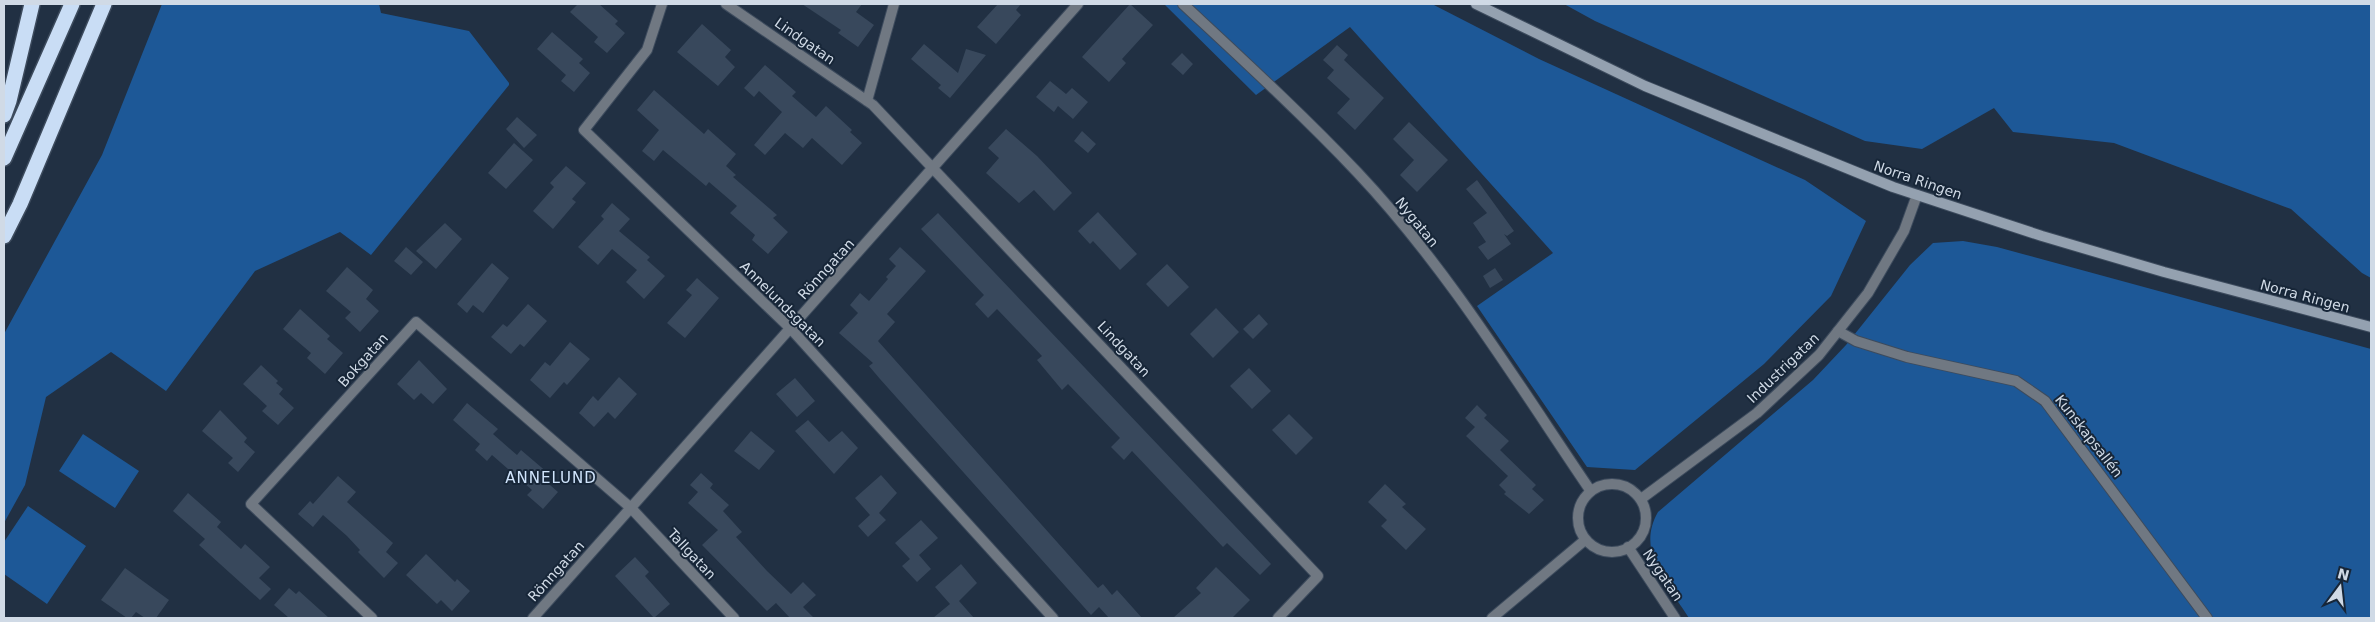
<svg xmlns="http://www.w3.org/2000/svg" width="2375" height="622" font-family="'DejaVu Sans',sans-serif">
<rect width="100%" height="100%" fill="#213043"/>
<path fill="#1d5897" d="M162,4H379L381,13L469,31L509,83V85L371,255L340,232L255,271L166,391L111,352L46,397L25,485L4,523V334L102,155Z
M1164,4H1432L1539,59L1805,180L1866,221L1831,296L1764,364L1635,470L1587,467L1477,306L1553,253L1350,27L1256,95Z
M1564,4H2371V278L2362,273L2291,209L2114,143L2013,132L1994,108L1922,149L1865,141L1595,21Z
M1963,241L1997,247L2371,349V618H1689C1669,586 1635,552 1658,512L1813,380L1846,345L1910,265L1933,243Z
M83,434L139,471L115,508L59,471Z
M28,506L86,546L47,604L4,574V542Z"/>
<path fill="#38485c" d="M578,4H599L618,21L615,24L625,33L607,53L594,42L598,37L570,12Z
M802,4H862L856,12L874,25L858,47L838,33L841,30Z
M998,4H1021L1016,10L1021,15L996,44L977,27Z
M1130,4L1153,25L1122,59L1126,63L1109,82L1082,57Z
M702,24L731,50L725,57L735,67L718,86L677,52Z
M552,32L583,59L579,63L590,73L574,92L561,81L566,75L537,49Z
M924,44L958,73L966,49L986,55L950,98L938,88L941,85L911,59Z
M1337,45L1348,55L1344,60L1384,98L1355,130L1337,113L1350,99L1327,78L1334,70L1323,60Z
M1182,53L1193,64L1183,75L1171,64Z
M765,65L796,92L792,96L816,117L826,106L852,130L850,132L862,143L842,165L812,138L803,148L785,133L765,155L754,145L782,112L759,91L754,97L744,88Z
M1050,81L1066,94L1072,88L1088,102L1073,119L1058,106L1054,112L1036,97Z
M654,90L704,134L708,129L736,154L726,166L736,175L733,177L777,215L773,218L788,232L768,254L752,240L755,235L730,213L737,206L709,182L706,186L663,150L654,161L642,151L659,130L637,110Z
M517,117L537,135L524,148L506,129Z
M1409,122L1448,160L1417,192L1400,175L1414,160L1393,139Z
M1006,129L1037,156L1072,193L1054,211L1034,190L1019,203L986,173L999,158L988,148Z
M1082,131L1096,144L1088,153L1074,141Z
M514,143L533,160L506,189L488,173Z
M566,166L586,183L572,199L576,202L553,229L533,211L554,187L550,183Z
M1477,180L1514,231L1507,236L1504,234L1511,244L1488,260L1478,247L1486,242L1473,223L1487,213L1466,189Z
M612,203L630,219L619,231L650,257L647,260L665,276L644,299L626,282L637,270L612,249L598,265L578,247L604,219L601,216Z
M1098,212L1137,254L1120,270L1093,241L1090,244L1078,231Z
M938,213L1271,564L1260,575L1227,543L1223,547L1132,451L1124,460L1111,447L1120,438L1068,384L1062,390L1037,360L1042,356L997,309L988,318L975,304L984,295L921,229Z
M445,223L462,239L436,269L416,251Z
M406,247L423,262L411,275L394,261Z
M900,247L926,271L887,314L895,322L878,341L1098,588L1103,584L1112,595L1117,590L1142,618H1109L1099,607L1091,615L880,379L869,366L873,363L839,333L858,313L850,305L860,293L869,301L888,279L886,277L896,266L889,259Z
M492,263L509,278L483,313L473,305L467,313L457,304Z
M1167,264L1189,287L1168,307L1146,284Z
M347,267L373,290L366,299L379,311L360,332L345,318L351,312L326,291Z
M1495,268L1503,280L1490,288L1483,276Z
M697,278L719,298L685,338L667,323L692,295L686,290Z
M528,304L547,321L524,347L520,344L511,354L491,337L503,324L507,327Z
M1216,308L1239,332L1213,358L1190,334Z
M300,309L330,336L327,339L343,353L325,374L307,358L311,353L283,329Z
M1259,314L1268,324L1253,339L1243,329Z
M570,342L590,359L567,385L564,382L550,398L530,380L545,362L550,366Z
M419,360L447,389L433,404L421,393L414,400L397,384Z
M261,365L278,381L276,383L283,389L279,394L294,408L278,425L262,411L267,406L243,384Z
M1249,368L1271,391L1252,409L1230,386Z
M619,377L637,394L615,419L608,412L594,427L579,413L593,396L598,401Z
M795,378L815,401L797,417L776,394Z
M467,403L498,429L493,434L517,455L521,450L548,473L543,479L558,492L543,509L527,495L532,490L492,455L487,461L475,450L480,444L453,420Z
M1477,405L1487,415L1484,418L1509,441L1500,450L1536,485L1532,489L1544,500L1529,514L1504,494L1506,492L1499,485L1508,476L1466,436L1475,427L1465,418Z
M220,410L247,438L244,442L255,452L238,472L228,463L233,458L202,431Z
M1289,414L1313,438L1296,455L1272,430Z
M808,420L829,442L842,431L858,448L834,474L795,431Z
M751,431L775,451L759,470L734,451Z
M701,473L713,484L710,488L729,505L723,511L742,532L736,537L767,571L791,594L803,582L816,595L803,607L814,618H790L776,603L767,611L702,545L718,530L688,503L698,492L690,485Z
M881,475L897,493L879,513L886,520L868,537L858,526L870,515L855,498Z
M338,476L356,492L347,502L393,543L386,552L398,563L384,578L358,552L360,550L347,536L323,515L313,527L298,514L310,501L313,504Z
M1385,484L1406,504L1402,507L1426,529L1406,550L1381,526L1387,520L1368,502Z
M188,493L221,522L217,527L241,549L245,544L270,567L259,578L271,589L260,600L199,545L205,539L173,511Z
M921,520L938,538L919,555L931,569L917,582L902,566L910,559L895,543Z
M426,554L455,582L457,579L470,591L452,611L441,600L437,604L406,575Z
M635,557L649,572L645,576L670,604L654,618L615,576Z
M961,564L977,583L959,601L974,618H933L950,604L935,587Z
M1216,567L1250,600L1232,618H1173L1201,593L1196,588Z
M125,568L169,600L156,618H145L136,612L131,618H127L101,600Z
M289,588L296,594L299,591L329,618H289L274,605Z"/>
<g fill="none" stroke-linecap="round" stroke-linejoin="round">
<g stroke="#3d4b5d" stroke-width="12">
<path id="minor" d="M662,4L647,50L584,130L791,329L1053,618
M726,4L873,105L1318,576L1278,618
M1183,4C1242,59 1302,114 1357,172C1446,266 1518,384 1590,490
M867,101L894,4
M1838,331L1856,341L1907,357L2016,381L2045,401L2207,618
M1628,547L1675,618
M372,618L251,504L416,322L631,508L734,618
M533,618L1078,4"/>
</g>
<g stroke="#3d4b5d" stroke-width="12">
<path id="tertiary" d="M1578 518a34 34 0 1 1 68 0a34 34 0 1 1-68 0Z
M1641,499L1757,413L1819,355L1868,293L1904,231L1917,195
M1492,618L1585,540"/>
</g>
<g stroke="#3d4b5d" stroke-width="12">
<path id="secondary" d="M1476,4L1645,86L1893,187L2042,236L2164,272L2371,327"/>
</g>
<g stroke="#3d4b5d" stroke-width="18">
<path id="motorway" d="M4,115L9,101L32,4
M4,158L72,4
M4,236L20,204L104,4"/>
</g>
<use href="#minor" stroke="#707882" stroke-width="10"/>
<use href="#tertiary" stroke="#707882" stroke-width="10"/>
<use href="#secondary" stroke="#94a1b0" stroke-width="10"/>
<use href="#motorway" stroke="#c9ddf5" stroke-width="15"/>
</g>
<g text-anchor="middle" stroke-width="4" stroke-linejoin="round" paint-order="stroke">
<g font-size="14" fill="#d0dae6" stroke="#172638">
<text transform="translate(805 41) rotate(35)" y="5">Lindgatan</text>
<text transform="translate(1918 180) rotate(19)" y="5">Norra Ringen</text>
<text transform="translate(1417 222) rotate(51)" y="5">Nygatan</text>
<text transform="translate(826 269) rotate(-48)" y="5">Rönngatan</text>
<text transform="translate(2305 296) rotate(15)" y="5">Norra Ringen</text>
<text transform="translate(783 304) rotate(45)" y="5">Annelundsgatan</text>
<text transform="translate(1124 349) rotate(47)" y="5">Lindgatan</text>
<text transform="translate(363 360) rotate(-48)" y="5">Bokgatan</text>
<text transform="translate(1783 368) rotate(-44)" y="5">Industrigatan</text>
<text transform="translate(2089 436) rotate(52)" y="5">Kunskapsallén</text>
<text transform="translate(692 554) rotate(47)" y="5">Tallgatan</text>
<text transform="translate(556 571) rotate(-48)" y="5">Rönngatan</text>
<text transform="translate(1663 575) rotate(56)" y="5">Nygatan</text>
</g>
<g font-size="15" letter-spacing="1" fill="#d1e5fd" stroke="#172638">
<text x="551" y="483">ANNELUND</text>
</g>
</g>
<rect width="2375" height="622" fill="none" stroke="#d0dae6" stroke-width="10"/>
<g transform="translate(2340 587) rotate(15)" stroke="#172638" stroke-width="4" paint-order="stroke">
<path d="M0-4L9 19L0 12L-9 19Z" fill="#d0dae6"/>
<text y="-8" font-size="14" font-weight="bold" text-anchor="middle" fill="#d0dae6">N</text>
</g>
</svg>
